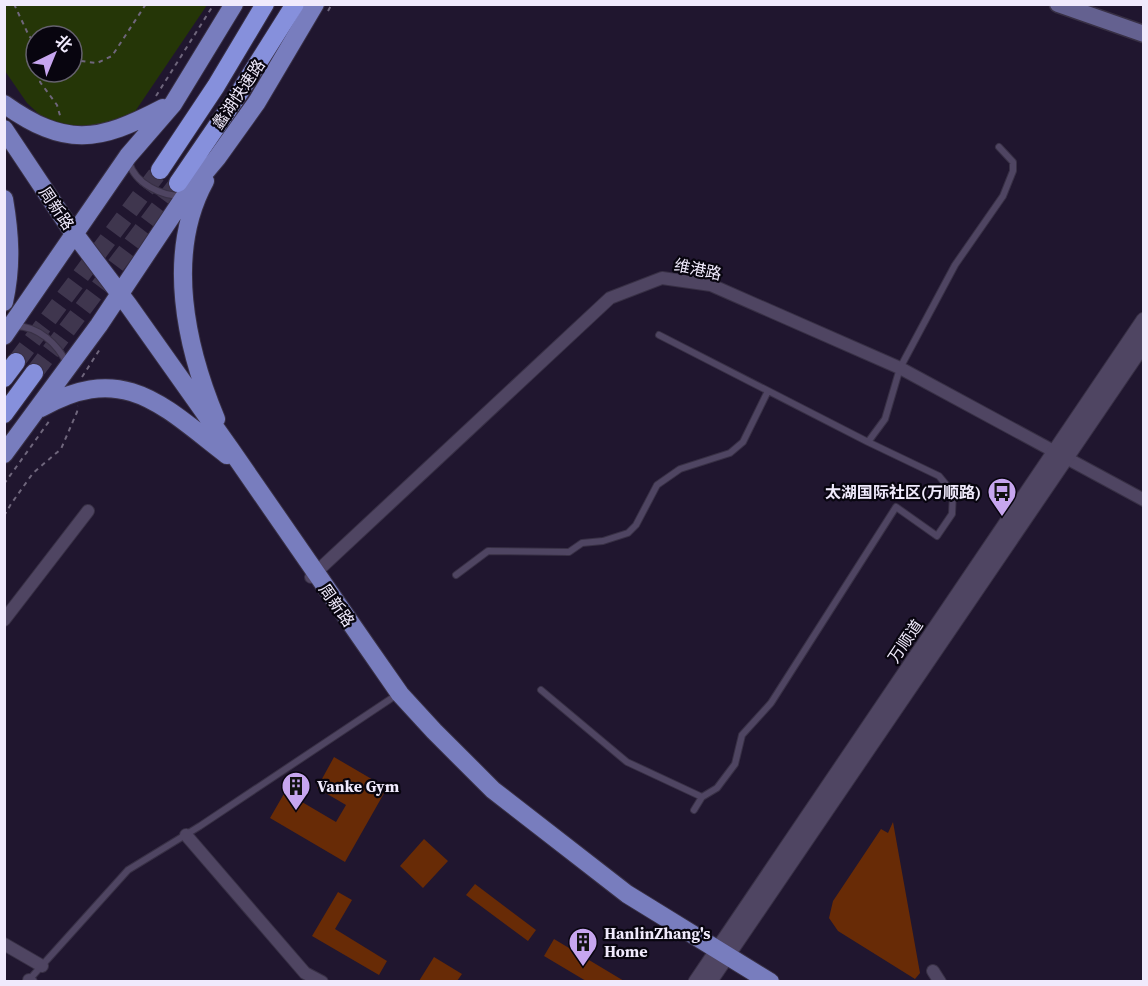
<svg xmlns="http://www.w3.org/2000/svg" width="1148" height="986" font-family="'Source Serif 4','Noto Sans SC',serif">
<rect width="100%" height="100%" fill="#20162f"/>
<path fill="#253607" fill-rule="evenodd" d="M4,5H207L130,119L97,129H69L40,115L27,103L5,71ZM36,36H72V72H36Z"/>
<path fill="#682b06" d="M334,757L387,788L345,862L270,818L285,792L336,822L346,805L317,788Z
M893,822L920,973L915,979L838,931L829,918L833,901L881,829L888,833Z
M424,839L448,861L423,888L400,866Z
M475,884L536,930L528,941L466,895Z
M338,892L352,900L335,929L387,961L379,975L312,936Z
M554,939L624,981H586L544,956Z
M434,957L462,974L457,981H419Z"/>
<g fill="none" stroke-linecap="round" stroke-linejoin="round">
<path stroke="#3f364e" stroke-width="18" stroke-dasharray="18 9" stroke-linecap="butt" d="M16,362L160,170
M34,373L178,183"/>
<g stroke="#383045" stroke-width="8">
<path id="service" d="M129,162C135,184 162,196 182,196
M15,326C38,326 58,344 67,364
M659,335L868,442
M456,575L488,551L569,552L582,543L603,541L628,533L636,525L657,485L680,469L730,453L743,442L768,391
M541,690L627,762L702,797
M694,810L702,797L717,788L735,764L742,735L771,703L896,507L937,536L952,514L953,493L939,476L868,442L885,419L900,368L955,265L1003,196L1013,171V162L999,147
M28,981L128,870L200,826L395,696"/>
</g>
<g stroke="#383045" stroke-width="14">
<path id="minor" d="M311,577L610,298L662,278L711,285L900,368L1144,500
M4,620L88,511
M186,835L305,973L322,982
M4,944L42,966
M933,971L940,982
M29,980L31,982"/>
</g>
<g stroke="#383045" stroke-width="17">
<path id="tertiary" d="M696,982L1144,320
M709,982L1144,343"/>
</g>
<g stroke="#383045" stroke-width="19">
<path id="secondary" d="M1058,4L1144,34"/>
</g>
<g stroke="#383045" stroke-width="20">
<path id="primary" d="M4,104C66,148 98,142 163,108
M4,129L68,225L129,306L231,450L368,648L400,694L434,731L493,790L627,894L770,982
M205,181C165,254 186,347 216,419
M4,199C10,234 12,266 4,302
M4,336L128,156L173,104L234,4
M41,408C124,361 163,406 227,455
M4,454L99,325L185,196L217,158L257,102L315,4"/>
</g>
<g stroke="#383045" stroke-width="20">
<path id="trunk" d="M160,170L216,86L265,4
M178,183L234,101L295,4
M4,378L16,362
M4,414L34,373"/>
</g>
<path stroke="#6f667c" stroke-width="2" stroke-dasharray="4.5 4.5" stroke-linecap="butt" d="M14,4L29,36L36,43
M328,11L332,4
M72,60L97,63L112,56L146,4
M42,72L40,82L57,105L61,119
M156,96L214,4
M82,377L100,349
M4,484L50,420
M4,516L11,504L33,473L61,449L77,412L78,406"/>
<use href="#service" stroke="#4f4562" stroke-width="6"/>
<use href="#minor" stroke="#4f4562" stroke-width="12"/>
<use href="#tertiary" stroke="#4f4562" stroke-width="15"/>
<use href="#secondary" stroke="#646190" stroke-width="16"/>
<use href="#primary" stroke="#787dbe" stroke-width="18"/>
<use href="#trunk" stroke="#8690dc" stroke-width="18"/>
</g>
<defs>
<g id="bus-pin" transform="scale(1.5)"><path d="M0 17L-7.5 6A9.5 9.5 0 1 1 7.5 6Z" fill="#c7a6ef" stroke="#08050f"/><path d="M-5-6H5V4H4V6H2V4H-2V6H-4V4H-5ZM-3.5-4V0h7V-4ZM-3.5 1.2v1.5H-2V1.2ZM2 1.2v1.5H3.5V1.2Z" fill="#111"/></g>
<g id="building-pin" transform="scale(1.5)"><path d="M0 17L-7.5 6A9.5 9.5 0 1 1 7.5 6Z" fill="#c7a6ef" stroke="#08050f"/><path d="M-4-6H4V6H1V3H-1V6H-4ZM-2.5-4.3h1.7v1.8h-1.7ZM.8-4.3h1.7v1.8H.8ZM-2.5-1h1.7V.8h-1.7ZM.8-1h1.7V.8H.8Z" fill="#111"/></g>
</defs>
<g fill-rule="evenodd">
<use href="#bus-pin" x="1002" y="492"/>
<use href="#building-pin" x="296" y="786"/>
<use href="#building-pin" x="583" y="942"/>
</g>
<g text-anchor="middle" stroke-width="4.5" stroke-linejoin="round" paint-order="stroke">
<g font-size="16" fill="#f0eafc" stroke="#08050f">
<text transform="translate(238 94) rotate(-56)" y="6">蠡湖快速路</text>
<text transform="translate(57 208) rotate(56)" y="6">周新路</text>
<text transform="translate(698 269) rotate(12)" y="6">维港路</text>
<text transform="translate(337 605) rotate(55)" y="6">周新路</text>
<text transform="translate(905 641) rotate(-56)" y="6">万顺道</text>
</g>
<g font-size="16" font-weight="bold" fill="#f0eafc" stroke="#08050f" text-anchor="start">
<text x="981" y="498" text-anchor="end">太湖国际社区(万顺路)</text>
<text x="317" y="792">Vanke Gym</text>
<text x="604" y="939">HanlinZhang's<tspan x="604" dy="18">Home</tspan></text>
</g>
</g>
<rect width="1148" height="986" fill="none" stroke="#f0eafc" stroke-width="12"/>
<g transform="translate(54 54) rotate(43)"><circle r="28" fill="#08050f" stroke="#65616e" stroke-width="1.5"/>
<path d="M0-4.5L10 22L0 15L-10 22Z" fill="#c7a6ef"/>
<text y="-9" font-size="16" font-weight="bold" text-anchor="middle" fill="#f0eafc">北</text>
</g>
</svg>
